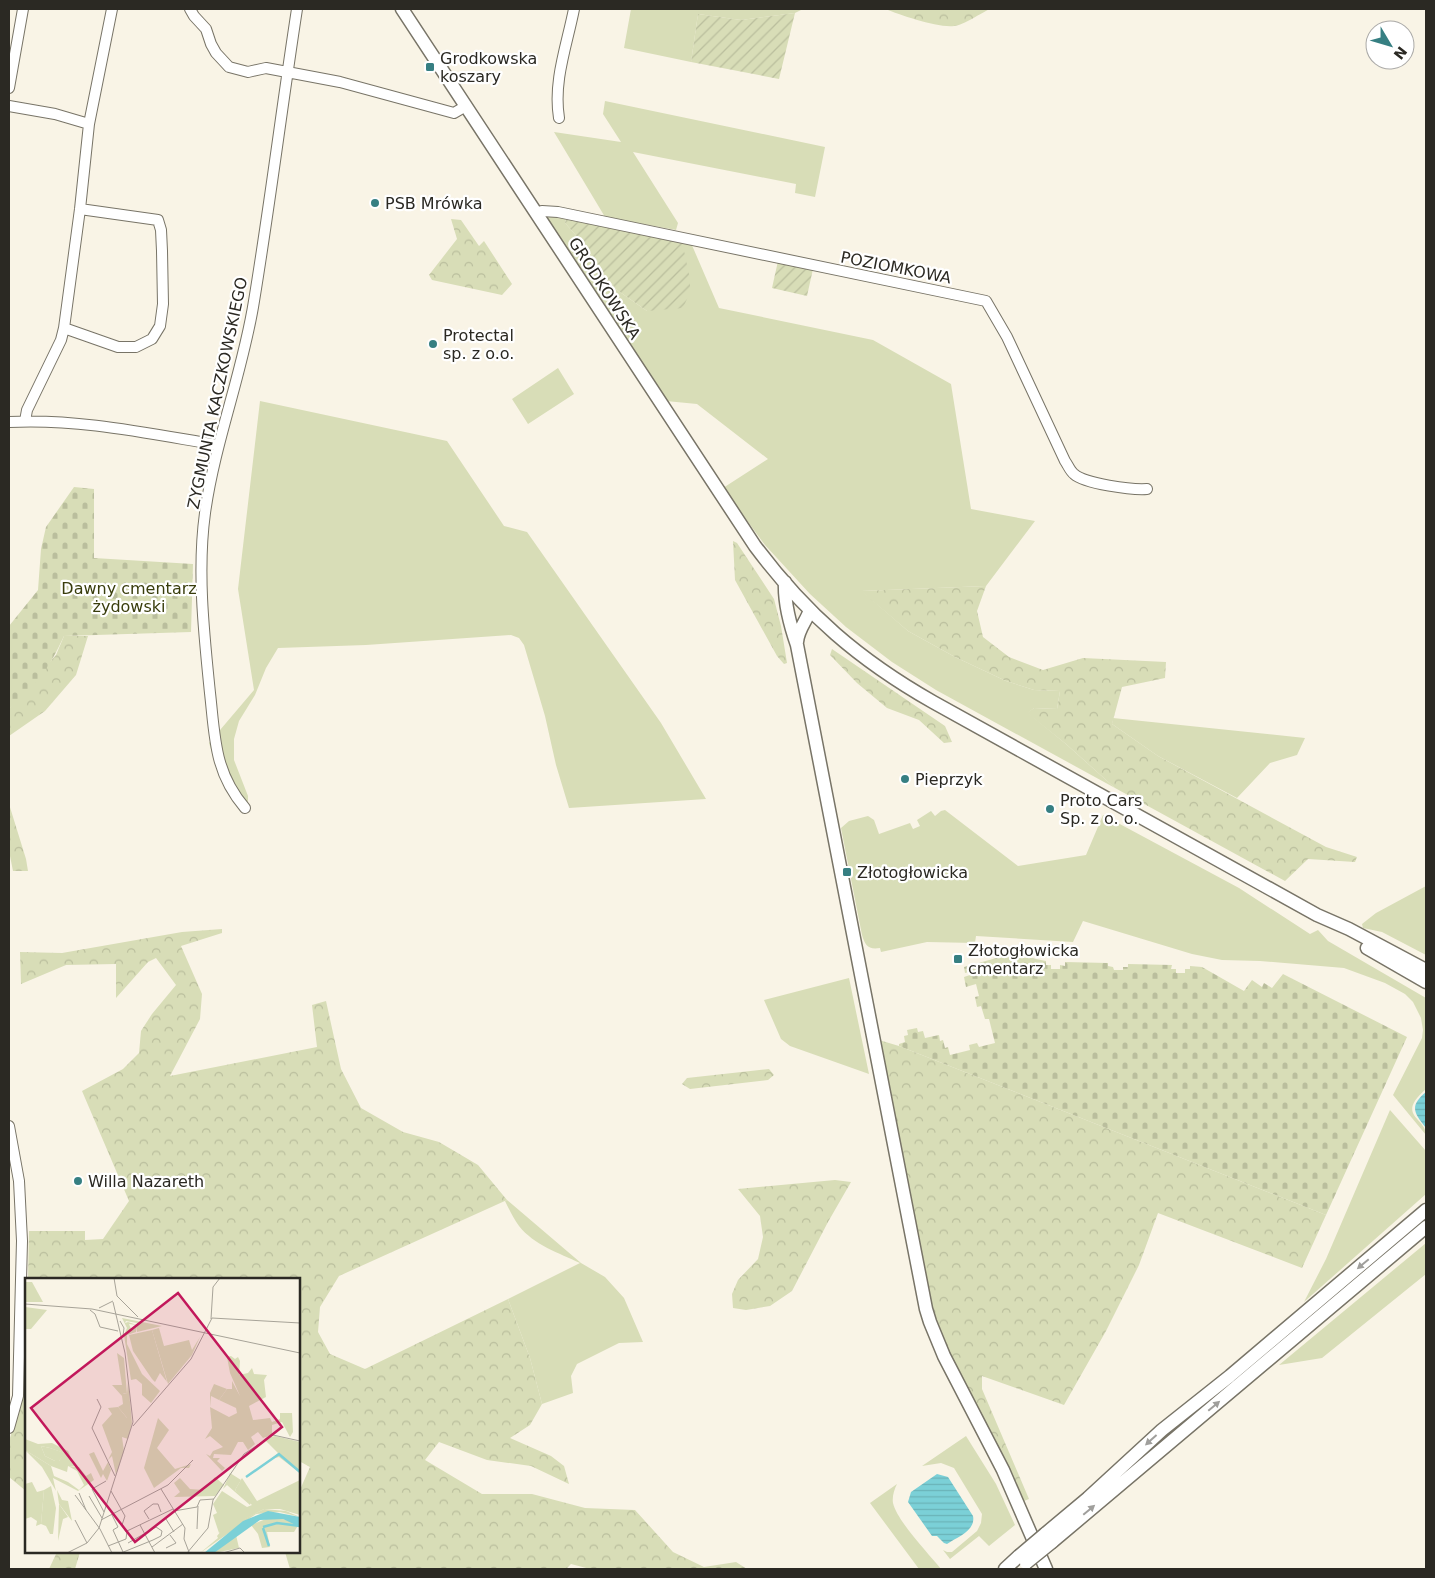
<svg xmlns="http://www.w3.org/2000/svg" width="1435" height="1578" font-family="'DejaVu Sans',sans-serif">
<defs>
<pattern id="forest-crowns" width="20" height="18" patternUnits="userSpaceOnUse" patternTransform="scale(1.25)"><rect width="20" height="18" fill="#d8ddb7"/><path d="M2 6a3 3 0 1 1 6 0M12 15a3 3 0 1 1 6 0" fill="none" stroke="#babe9d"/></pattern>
<pattern id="cemetery-stones" width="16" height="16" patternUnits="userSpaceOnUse" patternTransform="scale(1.25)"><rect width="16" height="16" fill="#d8ddb7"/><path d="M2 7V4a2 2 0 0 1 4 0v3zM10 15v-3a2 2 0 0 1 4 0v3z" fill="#babe9d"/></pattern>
<pattern id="garden-furrows" width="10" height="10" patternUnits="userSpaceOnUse" patternTransform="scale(1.25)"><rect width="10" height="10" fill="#d8ddb7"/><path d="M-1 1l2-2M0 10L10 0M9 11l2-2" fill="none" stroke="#babe9d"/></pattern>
<pattern id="water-rules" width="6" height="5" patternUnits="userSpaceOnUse" patternTransform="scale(1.25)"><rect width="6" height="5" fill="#7bd0d7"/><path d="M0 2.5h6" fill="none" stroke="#6ab3b8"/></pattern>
</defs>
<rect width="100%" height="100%" fill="#f9f4e6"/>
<path fill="#d8ddb7" d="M631,9H803L795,13L741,20L698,14L691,62L624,48Z
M605,101L825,147L815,197L795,193L796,184L633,152L678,223L676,230L605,217L554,132L621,142L603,114Z
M548,215L566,218L565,223L587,248L606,277L617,290L647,311L682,241L691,243L719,308L873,340L951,384L971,509L1035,521L986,586L862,591L908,631L955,657L1006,681L1034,690L1060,691L1057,709L1034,708L1028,713L1066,744L1115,788L936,690L892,662L846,627L810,594L765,545L723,488L768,459L697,404L666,401L547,220Z
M558,368L574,394L528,424L512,399Z
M260,401L447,441L504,526L527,532L661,723L706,799L569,808L556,765L545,716L524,645L519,638L511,635L366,645L278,648L266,668L255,695L239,721L234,739V760L248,796V801L246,804L216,765L209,743L254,690L238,589Z
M1113,718L1305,738L1297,755L1270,763L1237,798L1158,756L1112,724Z
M945,810L1018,866L1086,855L1103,815L1239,888L1310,934L1318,930L1328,941L1426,998V1089C1395,1116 1426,1117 1426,1135L1393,1095L1422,1038L1423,1030L1421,1018L1413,1002L1405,994L1385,983L1344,968L1260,961L1222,960L1192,954L1083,921L1073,942L976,936L975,943L927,942L881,952L880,948C868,950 865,945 862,935L841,828L849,821L868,816L874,820L879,834L910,823L913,829L920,826L917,820L931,811L935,816L941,811Z
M1426,886V955L1382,932L1363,928L1362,924L1376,913Z
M849,978L869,1074L790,1046L781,1039L764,1000Z
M1390,1110L1426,1151V1194L1304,1302L1326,1259Z
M507,1200L581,1263L605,1277L624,1298L643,1342L619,1343L577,1364L571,1376L573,1393L542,1404L530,1358L508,1299L580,1263C559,1253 534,1245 519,1226C513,1218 509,1209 505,1201Z
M1426,1243V1274L1322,1358L1279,1365Z
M966,1436L996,1484L1015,1525L989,1546L979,1536L950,1559L943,1550L947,1552H952L977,1531L981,1523L982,1514L954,1468L941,1463L922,1466Z
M897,1484C894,1490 892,1497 893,1503C897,1521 929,1554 941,1569H919L870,1503Z"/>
<path fill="url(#forest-crowns)" d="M885,9H990C981,13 964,25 954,26C937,28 901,15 885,9Z
M451,219L461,220L479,246L484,241L512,284L502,295L432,280L429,275L457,239Z
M733,541L737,543L774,599L781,626L787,663L784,664L777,656L735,580Z
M986,586L977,611L983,637L1009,657L1043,670L1083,658L1166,662L1165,678L1122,687L1112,724L1158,756L1326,847L1357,857L1355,862L1308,859L1285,881L1115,788L1066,744L1027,713L1034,708L1057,709L1060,691L1034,690L1006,681L955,657L908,631L861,591Z
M64,636H88L76,675L45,711L9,736V709L56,655Z
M832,649L945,726L952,742L944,743L919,720L887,708L857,683L830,655Z
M9,804L26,859L28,871H13L9,851Z
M222,929V933L181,946L202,994L200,1019L170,1076L317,1047L312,1005L326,1001L341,1069L361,1108L403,1132L439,1142L478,1165L507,1200L339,1276L320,1307L318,1332L330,1354L365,1369L508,1299L530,1358L542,1404L530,1425L510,1438L551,1456L564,1466L569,1484L531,1466L487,1460L439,1442L425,1460L482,1494H532L585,1508L635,1510L673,1552L704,1567L736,1562L747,1569H590L571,1564L566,1569H290L285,1552H299V1492L310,1467L299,1461V1279H28L29,1231H85V1240L103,1239L129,1201L82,1091L123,1069L139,1053L141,1031L152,1014L176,985L156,958L148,962L116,998V964L66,965L21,984L20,952L62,953L182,932Z
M879,1040L899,1046L1326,1215L1302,1268L1158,1213L1139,1265L1106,1331L1064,1405L982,1376V1389L1029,1499L1024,1501L946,1349L932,1311Z
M769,1069L774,1075L768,1080L690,1089L682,1084L687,1078Z
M835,1180L851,1182L828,1222L792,1291L770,1306L746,1310L733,1308L732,1294L738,1280L758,1259L763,1237L760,1216L738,1189Z
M24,1394H26V1491L9,1477V1441Z
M57,1552H80L75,1569H49Z"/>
<path fill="url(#cemetery-stones)" d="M74,487L94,489V558L193,564L191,632L64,636C49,668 37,686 9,709V626L38,590L41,549L46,527Z
M1000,957L1031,958L1046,961V965H1051V969H1060V965L1065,966V962L1108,963V966L1113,967L1114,970H1123V967H1128V964L1172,965L1171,969H1176V973H1185V969H1190V966L1202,967L1244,991L1252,980L1262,987L1264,983L1272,988L1283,974L1407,1037L1326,1215L899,1046V1044L905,1042L904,1036L908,1035L907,1030L917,1028L918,1032L923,1031L925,1038L939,1035L940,1041L943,1040L945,1048L948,1047L950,1055L970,1050L969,1045L977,1043L979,1047L995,1043L989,1019H985L981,1006L977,1007L975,997L979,996L976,984L966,987L964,977L970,975L969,972L965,973L964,967Z"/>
<path fill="url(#garden-furrows)" d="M795,13L779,79L691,62L698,14L741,20Z
M566,218L682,241L690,279V292L683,308L647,311L617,290L606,277L587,248L565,223Z
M778,261L813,269L807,296L772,288Z"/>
<path fill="url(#water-rules)" d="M1426,1092V1128C1414,1113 1409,1106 1426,1092Z
M937,1474L948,1477L973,1516C976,1531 957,1537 947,1544L944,1543L937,1536H932L908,1502L911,1492Z"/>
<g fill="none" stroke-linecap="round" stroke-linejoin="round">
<g stroke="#787467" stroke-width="12">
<path id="minor" d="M190,9L194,16L206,29L211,44L216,53L229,67L248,72L266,68L340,82L454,113L466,106
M9,88L23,9
M9,106L55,114L89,124
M559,118C553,81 567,45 574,9
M536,213L542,211L558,212L986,301L1007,337L1065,461C1068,465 1070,471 1074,474C1085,484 1132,490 1147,489
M64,328L118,347H136L152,339L160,326L163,304L162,251L161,230L158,220L80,209
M25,421L27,410L61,340L64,328L80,209L89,124L112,9
M9,422C77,418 151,434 218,445
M245,808C214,772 215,737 210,693C204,634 197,571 205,513C215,441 243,372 254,301C270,204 282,106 297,9
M9,1126L19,1181L22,1241L18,1396L9,1428"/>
</g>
<g stroke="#787467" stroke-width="15">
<path id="major" d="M402,9L755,546C806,614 859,660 933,702L1317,915L1349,929L1426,970
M785,582C784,603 790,625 797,645L926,1309L930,1322L944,1356L1003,1470L1046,1569
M797,642C798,629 806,622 810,610
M1367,948L1426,982
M1045,1534L1088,1498L1162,1430L1230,1376L1426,1210
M1052,1542L1426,1227
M1005,1569L1019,1556"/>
</g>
<use href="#minor" stroke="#fff" stroke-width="10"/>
<use href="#major" stroke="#fff" stroke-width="12"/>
<g stroke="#787467" stroke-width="15" stroke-linecap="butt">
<path id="major-bridge" d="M1019,1556L1045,1534
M1026,1563L1052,1542"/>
</g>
<use href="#major-bridge" stroke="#fff" stroke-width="12"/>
</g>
<defs><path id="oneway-solid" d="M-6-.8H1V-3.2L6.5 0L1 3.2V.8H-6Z" transform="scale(1.25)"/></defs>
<g fill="#a09f9c">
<use href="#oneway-solid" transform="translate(1363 1264) rotate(140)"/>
<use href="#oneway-solid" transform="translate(1214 1406) rotate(-40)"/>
<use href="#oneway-solid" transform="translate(1151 1440) rotate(138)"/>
<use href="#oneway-solid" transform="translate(1089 1510) rotate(-40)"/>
</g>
<g fill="#367f82" stroke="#fff" stroke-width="2">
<rect x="425" y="62" width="10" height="10" rx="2.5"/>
<circle cx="375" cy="203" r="5"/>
<circle cx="433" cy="344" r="5"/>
<circle cx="905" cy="779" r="5"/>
<circle cx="1050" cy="809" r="5"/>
<rect x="842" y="867" width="10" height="10" rx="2.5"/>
<rect x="953" y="954" width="10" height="10" rx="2.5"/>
<circle cx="78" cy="1181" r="5"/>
</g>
<g text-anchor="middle" stroke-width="4.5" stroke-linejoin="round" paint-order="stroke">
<g font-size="16" fill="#2b2923" stroke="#fff" text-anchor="start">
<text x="440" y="64">Grodkowska<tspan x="440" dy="18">koszary</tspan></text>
<text x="385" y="209">PSB Mrówka</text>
<text x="443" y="341">Protectal<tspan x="443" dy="18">sp. z o.o.</tspan></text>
<text x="915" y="785">Pieprzyk</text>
<text x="1060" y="806">Proto Cars<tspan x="1060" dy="18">Sp. z o. o.</tspan></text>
<text x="857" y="878">Złotogłowicka</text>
<text x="968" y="956">Złotogłowicka<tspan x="968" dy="18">cmentarz</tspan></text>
<text x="88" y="1187">Willa Nazareth</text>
</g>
<g font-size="16" fill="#2b2923" stroke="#fff">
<text transform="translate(896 267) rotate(11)" y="6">POZIOMKOWA</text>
<text transform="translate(605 288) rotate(57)" y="6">GRODKOWSKA</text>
<text transform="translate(217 393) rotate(-78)" y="6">ZYGMUNTA KACZKOWSKIEGO</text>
</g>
<g font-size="16" fill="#393d0c" stroke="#fff">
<text x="129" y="594">Dawny cmentarz<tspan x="129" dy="18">żydowski</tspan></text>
</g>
</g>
<g transform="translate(25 1278)">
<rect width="275" height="275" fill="#f9f4e6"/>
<path d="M0,4H7L18,24H0ZM0,29L22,32L6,51H0ZM97,40L137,48L112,54V45L101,43L100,45L103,44L112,47L104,46L106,51L112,48L111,54L102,57V66L117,96L135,113L126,125L117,117V106L111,101L106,102L99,57L102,50ZM103,103L107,145L103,161L97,159L99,173L91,197L87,178L83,182L87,174L77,147L87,136L83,130L93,129L102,140L97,115L102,116ZM189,106L202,111L194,122L186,118L185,129V115ZM133,140L144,152L132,170L150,191L166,186L164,190H156L129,210L119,190ZM16,168L25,170L40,175L34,183H30L20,178ZM0,172L26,188L29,198L43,204L54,212L59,207L52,193L43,188L54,189L61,198L66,195L69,202L53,213L28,200L31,213L17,189ZM69,174L78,193L83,184L86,192L82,203L78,196L76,200L64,176ZM205,195L216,202L210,212L226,224L225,227L202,207L198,211ZM26,208L31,230L28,256H25L21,248L16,246L19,212ZM34,226L43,239L38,241L33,263ZM239,231L261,233L275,239L255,234L231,236L175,275L193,260L192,258L197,252ZM211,257L214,270L189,275Z" fill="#d8ddb7"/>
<path d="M134,50L139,68L164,62L167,72L175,59L167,77L143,106L127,52ZM92,75L99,80L102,116L98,115L103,141L93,129L98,126L97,118L87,107H97ZM206,78L210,81L213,79L215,83L214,97L223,95L227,90L229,96L242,97L239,102L241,119L224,128L228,142L245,140L247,144L255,141V135H267L268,154L265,159L257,144L247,147V157L238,160L233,154L226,159L230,166L223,172L218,164H213L206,177L189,176L188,180H195L192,183L200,190L197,193L181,176L185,178L188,173L198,169L185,158L180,161L187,150L185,129L204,139L212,135L211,130L194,122L202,111H207V103L215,118L205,95L202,79ZM250,158L275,164V195L254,179L246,181L253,175L239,161ZM0,161L13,166L27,165L43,173L50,188H43L42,194L26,188L0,172ZM16,168L25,170L39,175L34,183H30L20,178ZM7,204L12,214L19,212L16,246L11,248L12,243L6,239L0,241V206ZM32,212L37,222L43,223L47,243L34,226ZM241,241H258L274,246L269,254H242L245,269L237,270L233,256L226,247Z" fill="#d8ddb7" fill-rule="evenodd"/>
<path d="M127,52L142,104L135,95L130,104L127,101L108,73L104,57ZM190,199L199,207L190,218L149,219L155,214L149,205L155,200L165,211L179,212Z" fill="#d8ddb7"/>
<path d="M217,200L232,223L275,202V237L255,231H239L194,255L188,237L192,235L188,226L197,213L222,229L227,227L210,212Z" fill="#d8ddb7"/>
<path d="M243,233L275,239V249L258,241L235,242L189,275H179L218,243Z" fill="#7bd0d7"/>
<path fill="none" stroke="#7bd0d7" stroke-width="2.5" d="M221,199L254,176L275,194M238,249L252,245L275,248M238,250L244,268"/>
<path fill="none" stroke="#a7a398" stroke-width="1" d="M89,0L92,18L113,39M0,26L67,31L275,75M74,30L88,23M65,32L70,36L75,49L93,53M186,41L188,9L195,0M95,43L99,50L98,58M72,121L76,129L67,150L90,198M108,148L166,81L187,40L275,45M136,211L160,250L159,261L164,274M86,213L100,238L97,247L101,254M54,215L61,232M50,217L75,251L87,275M64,218L77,240M149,233L172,229L175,222L189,221M79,234L67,211L81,203M87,237L93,249L88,252L98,274M124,241L119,233L128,226H133L136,234M141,241L149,254M50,242L62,265M76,242L143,207L168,182M115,247L130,275M172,251L173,228M83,268L101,261L102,253L148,231M127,269L158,246M141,270L151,265L145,257M42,275L62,265L74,250L108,144L100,75L88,24M96,275L128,262L136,258L137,253L131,249L103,265M162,275L183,250L188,222L219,176L248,157L275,163M198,275L215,270L220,275"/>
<path fill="#c2185b" fill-opacity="0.15" stroke="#c2185b" stroke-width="2.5" d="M153,15L257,149L110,264L6,130Z"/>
<rect width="275" height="275" fill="none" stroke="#2b2923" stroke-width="2.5"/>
</g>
<rect width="1435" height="1578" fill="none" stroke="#2b2923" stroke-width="20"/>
<g transform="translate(1390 45) rotate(128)"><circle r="24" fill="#ffffff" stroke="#aaa9a7"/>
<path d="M0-4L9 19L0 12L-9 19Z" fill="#367f82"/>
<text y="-8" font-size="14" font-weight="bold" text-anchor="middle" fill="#2b2923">N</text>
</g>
</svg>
